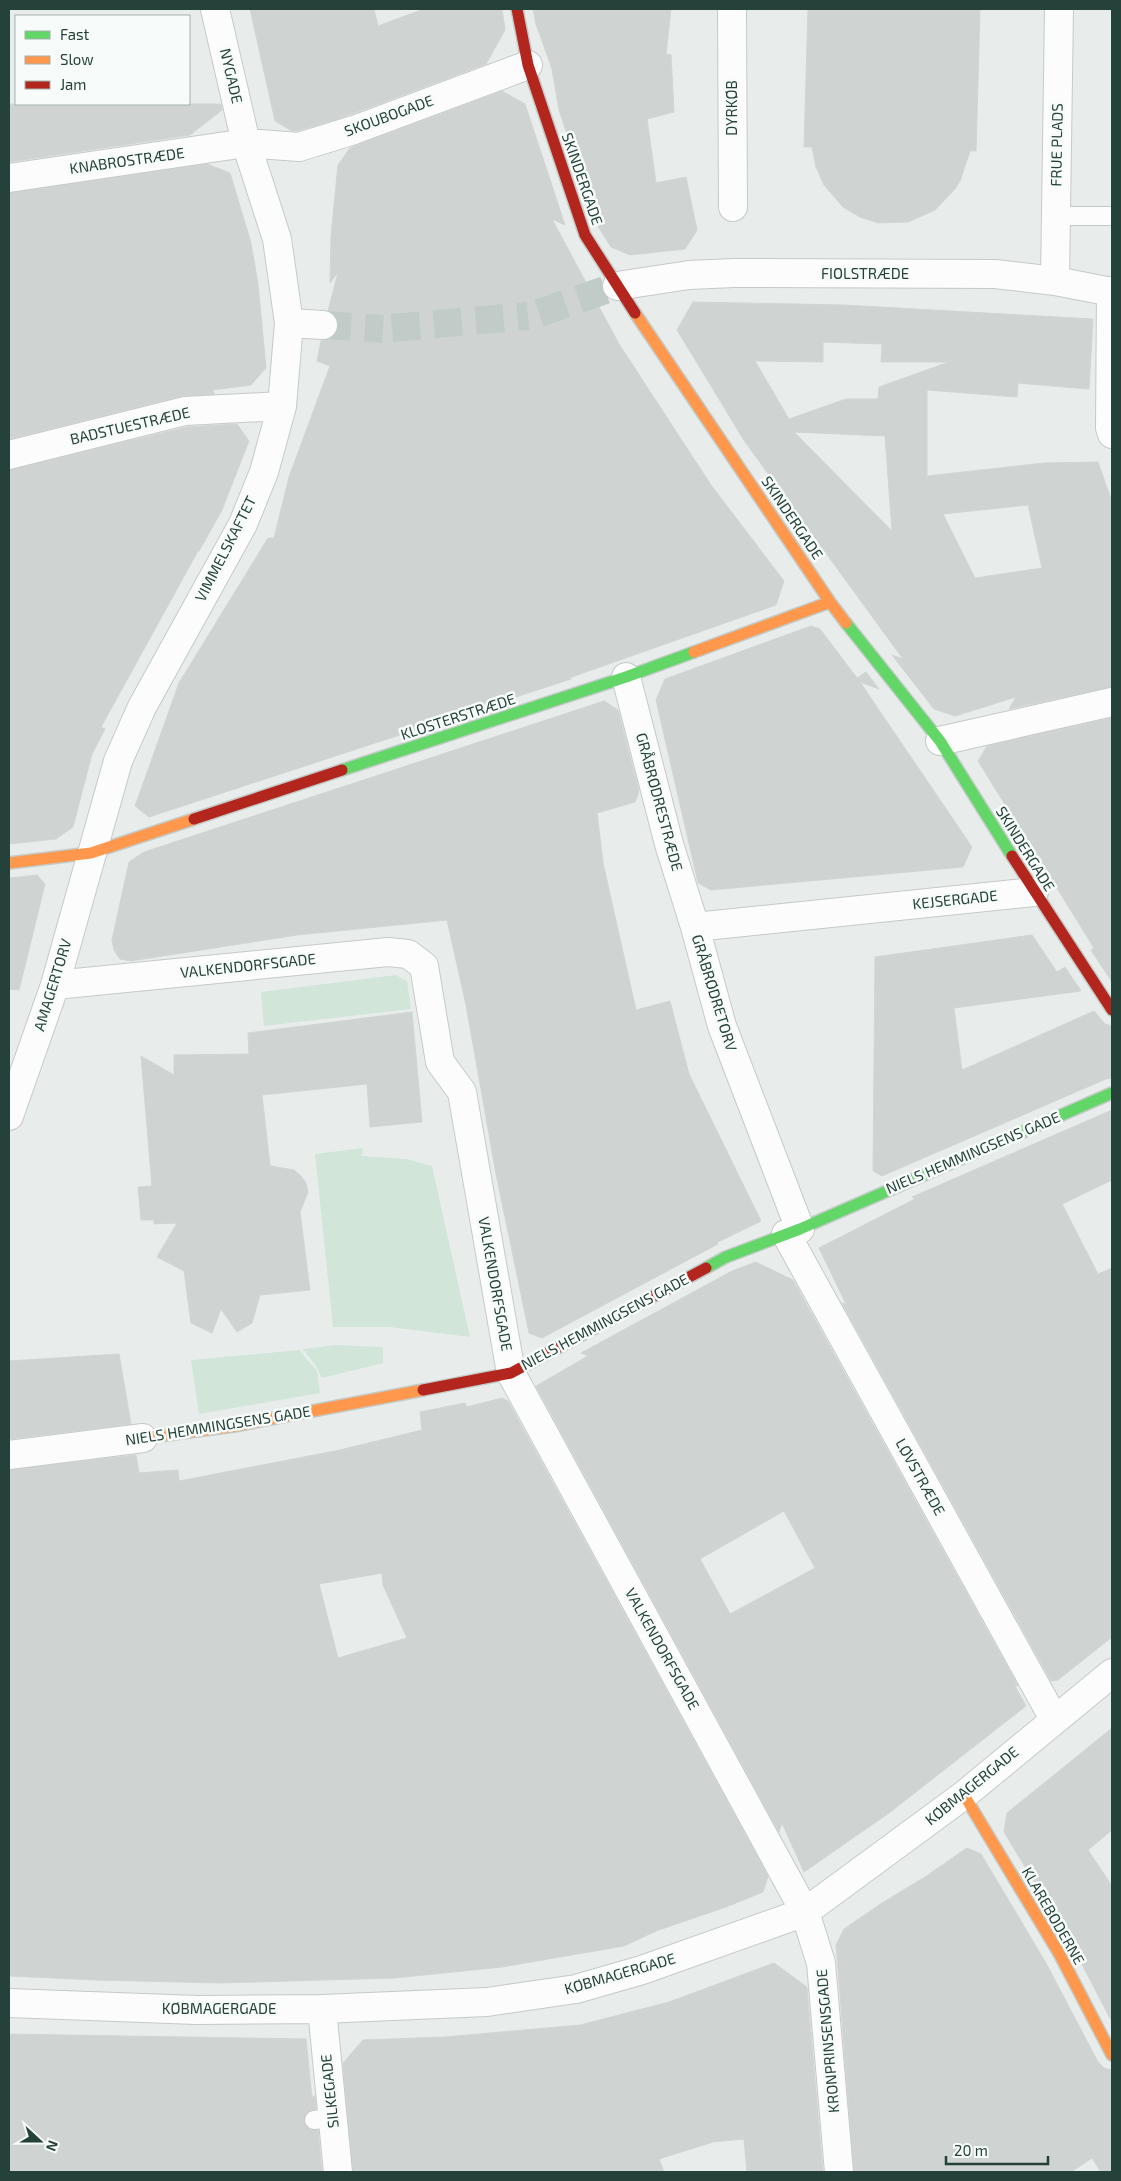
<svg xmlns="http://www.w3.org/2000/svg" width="1121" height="2181" font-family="'Exo 2',sans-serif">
<rect width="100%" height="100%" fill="#e8edeb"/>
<path fill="#d1e6d8" d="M396,975L407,981L411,1009L264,1026L261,992Z
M363,1148L362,1156L407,1159L432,1166L470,1337L390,1327H333L315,1154Z
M335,1345L383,1347V1363L322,1378L316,1366L303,1349Z
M299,1350L317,1371L320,1393L199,1414L191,1360Z"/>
<path fill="#cfd4d2" stroke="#d1d6d4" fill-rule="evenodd" d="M250,9H374L378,26L424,9H502L505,30L486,64L338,119L297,131H292L275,121Z
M533,9H671L666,54L671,55L674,112L647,119L656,183L686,177L697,230L685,249L630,255L611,247L599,228L559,110L552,69L536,24Z
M808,9H980L976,151H970L960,181L955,189L935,210L908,222L878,223L860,217L843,207L824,185L816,167L812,147H804Z
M502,91L525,104L565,225L552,219L619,344L711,485L784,581L776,605L569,678L571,679L149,817L135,806L179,683L268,538H274L289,477L330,366L317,361L321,341L330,339L336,333L338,326L337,318L328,311L338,272L330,283L331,236L338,165L350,148Z
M9,104H221L222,110L190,135L9,162Z
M207,164L230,173L251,243L258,284L266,368L251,385L212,390L215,394L181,396L9,439V193Z
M693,302L844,305L1093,319L1089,389L1018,383L1017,397L927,390V476L1044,463L1098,462L1112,502V687L1009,709L1016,697L955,716L934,709L892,655L903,659L745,442L677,330ZM823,342L882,344L881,362H949L879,387L878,399H846L789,419L755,361L823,362ZM794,432L885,436L892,531ZM1028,505L1042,568L975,578L943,514Z
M237,424L249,441L222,510L199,551H198L101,727L105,729L92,754L73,827L56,839L9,844V470L187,427Z
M811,626L820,629L857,678L866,672L879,689L860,682L972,847L963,867L711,890L698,883L656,700L665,679Z
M604,701L618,710L639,791L635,802L597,813L603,863L636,1010L670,1001L689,1074L761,1221L716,1243L718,1244L542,1338L529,1333L496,1174L466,1005L447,920L297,935L131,961L120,959L114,950L112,940L129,862L144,852Z
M1112,718V982L1091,950L1094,948L978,761L987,746Z
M37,875L45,884L19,990L9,989V878Z
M1032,935L1057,972L1065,967L1081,991L954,1008L962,1070L1094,1011L1105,1024L1112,1026V1078L1106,1079L882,1176L873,1171L875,957Z
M412,1012L422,1122L370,1127L367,1084L262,1095L270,1166L294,1170L301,1176L306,1183L308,1192L300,1212L310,1290L260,1295L252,1323L237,1332L221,1309L212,1333L191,1323L184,1271L157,1257L177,1223L154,1224V1220H141L138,1187L152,1186L141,1056L174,1075V1055L249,1054L248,1033Z
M1112,1110V1180L1062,1204L1098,1274L1112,1268V1637L1058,1680L1051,1681L842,1303L846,1304L819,1248L915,1199L912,1197Z
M756,1262L793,1280L1018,1686H1015L1026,1706L889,1813L804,1872L782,1823L779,1832L536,1386L588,1356L581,1353L732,1271ZM784,1511L815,1568L730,1614L700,1559Z
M119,1354L131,1424L9,1439V1361Z
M502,1398L508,1401L768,1876L763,1892L726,1907L656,1931L624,1946L502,1967L395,1978L221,1983L97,1980L9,1976V1470L136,1455L139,1473L178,1470L179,1481L340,1450L422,1430L420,1412L465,1403L467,1407ZM382,1573L383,1585L407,1638L338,1658L319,1584Z
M1112,1728V1830L1088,1850L1112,1886V2022L1073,1947L1004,1832L1007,1813Z
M967,1848L981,1854L1046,1963L1098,2062L1104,2068L1112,2070V2172H1101L1092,2158L1071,2172H854L836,1945L844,1929L882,1903L925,1877Z
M774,1963L807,1987L823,2172H747L744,2139L713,2142L659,2159L664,2172H353L343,2063L363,2040L445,2037L580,2025L669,2002Z
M9,2034L306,2039L312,2098L315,2095L316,2109L307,2112L304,2122L309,2129L318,2130L322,2172H9Z"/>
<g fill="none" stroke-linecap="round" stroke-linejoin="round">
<path stroke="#c1cbc8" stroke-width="28" stroke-dasharray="28 14" stroke-linecap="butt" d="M539,313L617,286
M323,325L383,329
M392,328L528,316"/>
<g stroke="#c5cac8" stroke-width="20">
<path id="lane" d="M1056,216H1112
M314,2120L332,2118"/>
</g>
<g stroke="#c5cac8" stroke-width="30">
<path id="street" d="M732,9L733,207
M9,178L246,143L299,147L354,130L528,65
M1055,281L1059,9
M617,286L689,275L734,273L995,274L1055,281L1112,292
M1111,291L1110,428L1112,434
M289,323L323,325
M9,455L185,411L282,406
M626,677L669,844L695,927
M940,741L1112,702
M55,985L388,952L408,954L424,966L440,1062L462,1092L511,1373L805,1912L821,1963L839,2172
M9,1116L55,985L118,761L142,707L243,524L264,472L282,406L289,323L277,239L246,143L215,9
M800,1229L722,1026L695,927L1034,892
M786,1234L1054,1719
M9,1455L143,1438
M9,2003L197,2010L322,2009L487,2002L576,1989L642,1970L805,1912L964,1795L1112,1673
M322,2009L338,2172"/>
</g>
<g stroke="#c3cbc8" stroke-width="14">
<path id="fast" d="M846,623L940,741L1012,856
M342,770L626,677L694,652
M706,1268L726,1257L800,1229L1112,1093"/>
</g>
<g stroke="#c3cbc8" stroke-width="14">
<path id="slow" d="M635,313L830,602L846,623
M694,652L830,602
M9,863L91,853L194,819
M143,1438L234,1426L423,1390
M964,1795L1060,1955L1112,2055"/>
</g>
<g stroke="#c3cbc8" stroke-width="14">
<path id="jam" d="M517,9L528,65L585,235L635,313
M194,819L342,770
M1012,856L1112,1010
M423,1390L511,1373L706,1268"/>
</g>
<use href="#lane" stroke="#fcfcfc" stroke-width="18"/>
<use href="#street" stroke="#fcfcfc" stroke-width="28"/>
<use href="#fast" stroke="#63d668" stroke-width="11"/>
<use href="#slow" stroke="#ff974d" stroke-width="11"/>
<use href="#jam" stroke="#b3261e" stroke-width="11"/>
</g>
<g text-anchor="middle" stroke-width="5" stroke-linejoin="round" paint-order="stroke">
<g font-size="15" fill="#24423a" stroke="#f7fbf9">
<text transform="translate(231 76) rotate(77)" y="5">NYGADE</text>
<text transform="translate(732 108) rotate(-90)" y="5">DYRKØB</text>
<text transform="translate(389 116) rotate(-20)" y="5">SKOUBOGADE</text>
<text transform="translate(1057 145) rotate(-89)" y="5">FRUE PLADS</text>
<text transform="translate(127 161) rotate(-8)" y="5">KNABROSTRÆDE</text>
<text transform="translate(582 179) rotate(71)" y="5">SKINDERGADE</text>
<text x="865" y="279">FIOLSTRÆDE</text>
<text transform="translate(130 426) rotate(-13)" y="5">BADSTUESTRÆDE</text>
<text transform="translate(792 518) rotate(56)" y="5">SKINDERGADE</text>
<text transform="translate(226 549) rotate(-63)" y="5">VIMMELSKAFTET</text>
<text transform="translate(458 717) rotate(-18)" y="5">KLOSTERSTRÆDE</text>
<text transform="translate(659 802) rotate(75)" y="5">GRÅBRØDRESTRÆDE</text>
<text transform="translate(1025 849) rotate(58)" y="5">SKINDERGADE</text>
<text transform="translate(955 900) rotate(-6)" y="5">KEJSERGADE</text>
<text transform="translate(248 966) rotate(-6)" y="5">VALKENDORFSGADE</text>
<text transform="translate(53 985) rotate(-73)" y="5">AMAGERTORV</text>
<text transform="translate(714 993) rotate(73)" y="5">GRÅBRØDRETORV</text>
<text transform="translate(973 1153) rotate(-23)" y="5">NIELS HEMMINGSENS GADE</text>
<text transform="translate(495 1284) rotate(80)" y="5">VALKENDORFSGADE</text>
<text transform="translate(605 1322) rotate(-28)" y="5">NIELS HEMMINGSENS GADE</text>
<text transform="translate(218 1426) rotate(-9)" y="5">NIELS HEMMINGSENS GADE</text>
<text transform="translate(920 1477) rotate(61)" y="5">LØVSTRÆDE</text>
<text transform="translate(662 1649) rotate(61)" y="5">VALKENDORFSGADE</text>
<text transform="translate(972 1786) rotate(-39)" y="5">KØBMAGERGADE</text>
<text transform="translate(1053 1916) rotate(60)" y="5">KLAREBODERNE</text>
<text transform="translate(620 1974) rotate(-16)" y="5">KØBMAGERGADE</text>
<text x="219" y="2014">KØBMAGERGADE</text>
<text transform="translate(828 2041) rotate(-95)" y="5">KRONPRINSENSGADE</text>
<text transform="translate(330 2091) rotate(-96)" y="5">SILKEGADE</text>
</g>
</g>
<rect width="1121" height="2181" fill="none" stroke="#24423a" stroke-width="20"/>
<rect x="15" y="15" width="175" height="90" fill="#f7fbf9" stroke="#a3b1ad"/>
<rect x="25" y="31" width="25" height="8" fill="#63d668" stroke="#a3b1ad"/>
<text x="60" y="40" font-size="15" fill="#24423a">Fast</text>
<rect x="25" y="56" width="25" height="8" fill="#ff974d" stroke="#a3b1ad"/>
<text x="60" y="65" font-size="15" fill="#24423a">Slow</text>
<rect x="25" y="81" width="25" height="8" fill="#b3261e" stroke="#a3b1ad"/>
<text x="60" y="90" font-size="15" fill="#24423a">Jam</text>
<g transform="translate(40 2141) rotate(111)" stroke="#f7fbf9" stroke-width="4" paint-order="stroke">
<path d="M0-4L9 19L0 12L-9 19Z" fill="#24423a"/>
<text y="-8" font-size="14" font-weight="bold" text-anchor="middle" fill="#24423a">N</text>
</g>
<path d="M946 2156v8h102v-8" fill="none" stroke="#24423a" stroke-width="2.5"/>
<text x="954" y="2156" font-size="15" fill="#24423a" stroke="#f7fbf9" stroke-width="4" paint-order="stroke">20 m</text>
</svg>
